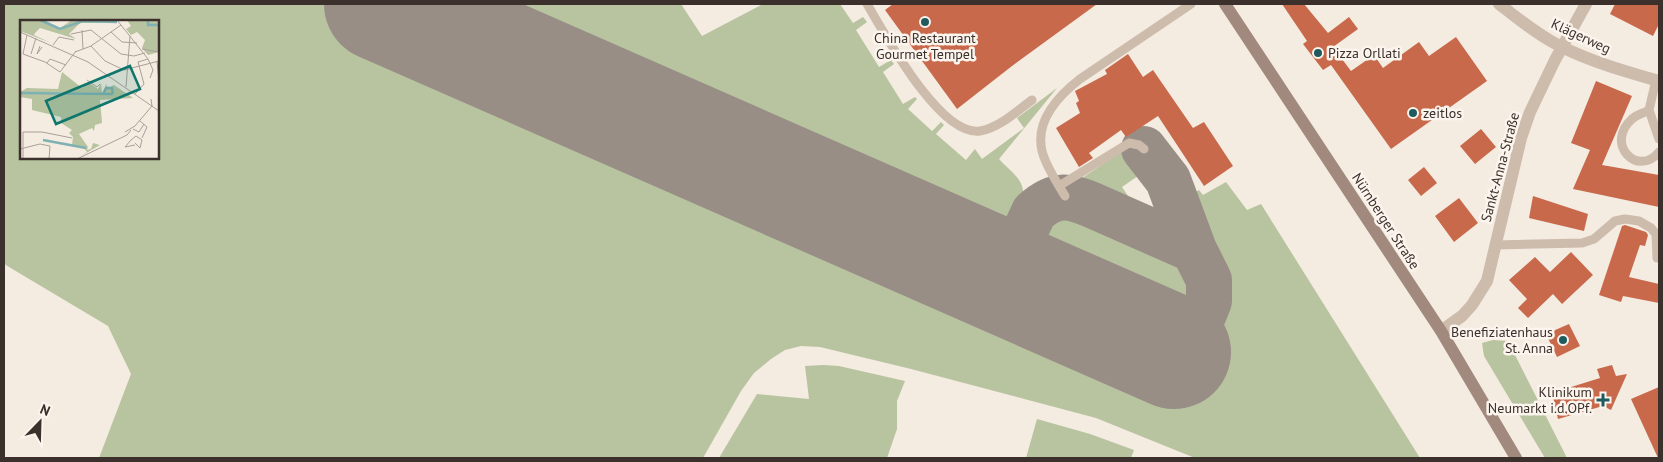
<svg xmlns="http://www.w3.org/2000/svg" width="1663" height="462" font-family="'PT Sans',sans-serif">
<rect width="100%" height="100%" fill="#f4ebe1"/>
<path fill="#b8c4a0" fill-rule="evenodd" d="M4,4H346L1185,373L1209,317L1216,301L1217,292L1213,276L1182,200L1199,190L1203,195L1226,182L1247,210L1261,204L1420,458H1195L1096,418L911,369L820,347L801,346L785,350L771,359L754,373L741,391L703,458H99L131,374L108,326L4,264ZM21,21H158V158H21Z
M415,4H681L702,36L763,4H840L853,23L863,17L867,22L856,30L879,67L891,60L894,64L883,72L903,104L915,97L917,99L908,109L932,131L941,122L944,125L936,134L966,160L975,149L982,159L1024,128L1017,118L1057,88L999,159C1007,168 1018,175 1022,186C1027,202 1017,238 1004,249C999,253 991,253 985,253Z
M1130,146L1148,169L1122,187L1143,218L1169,202L1184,237L1070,186Z
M1065,207C1087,207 1181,244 1193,261C1200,270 1203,283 1204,293C1204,306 1193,336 1179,337C1170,338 1161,333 1153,330L1030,272C1026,268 1022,265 1022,259C1020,248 1035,223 1043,216C1049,211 1057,208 1065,207Z
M1493,340L1508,341L1567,458H1545L1484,356L1482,343Z
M823,365L839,366L905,381L897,401V429L887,458H719L757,394L809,399L805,366Z
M1037,419L1090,434L1134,450L1131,458H1026Z"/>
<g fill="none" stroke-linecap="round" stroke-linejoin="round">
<path stroke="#988e86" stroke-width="46" d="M1144,149L1168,180L1194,250
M1003,278L1034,212C1055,193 1068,195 1092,205L1194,250L1209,280V301L1194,338L1181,350L1174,352"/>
<path stroke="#988e86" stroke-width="114" d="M381,4L1174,352"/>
</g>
<path fill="#c8694b" d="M893,4H1097L1012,66L957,109L885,10Z
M1282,4H1304L1328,33L1349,17L1358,29L1333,47L1351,71L1374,55L1383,68L1419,42L1429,56L1456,37L1487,81L1391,149L1331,65L1323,70L1303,44L1307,41Z
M1615,4H1659V24L1653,36L1610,14Z
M1128,54L1143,77L1153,70L1193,128L1204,122L1233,166L1204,186L1158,116L1126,137L1121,130L1089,153L1093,158L1079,167L1056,128L1080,113L1076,103L1079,101L1075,91L1107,74L1105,70Z
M1596,81L1632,96L1602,165L1659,175V207L1573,189L1590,150L1571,143Z
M1481,129L1496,147L1475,164L1460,146Z
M1424,167L1437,183L1421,196L1408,180Z
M1533,196L1588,214L1584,231L1529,218Z
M1459,198L1478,223L1454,242L1435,216Z
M1625,225L1646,232L1648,235L1645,246L1640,245L1629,277L1659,284V303L1623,296L1621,302L1599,295L1622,226Z
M1571,252L1593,275L1562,304L1553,294L1528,318L1518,308L1527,299L1509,280L1535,257L1550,272Z
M1569,324L1580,346L1557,357L1546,334Z
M1612,365L1616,376L1627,374L1611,410L1603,406L1558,419L1552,393L1600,378L1597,369Z
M1659,387V458H1658L1631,399Z"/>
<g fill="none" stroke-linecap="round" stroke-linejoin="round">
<path stroke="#cdbbac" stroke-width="9" d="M867,4C885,34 940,137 980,131C999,128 1017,111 1032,100
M1656,80L1649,110L1659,139
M1649,110C1644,113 1636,115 1632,119C1604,144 1638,178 1659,152
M1059,186L1129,143L1139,145L1144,149
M1065,196C1057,182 1046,167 1042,151C1035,121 1058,96 1080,79L1191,4
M1496,245L1582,243L1594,239L1615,221L1625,219L1639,221L1651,228L1656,234L1657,258"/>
<path stroke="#cdbbac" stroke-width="12" d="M1499,4C1519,19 1539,36 1562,47C1592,62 1627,72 1659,81
M1441,331L1462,316L1472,305L1487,281L1521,138L1530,112L1555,60L1586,4"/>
<path stroke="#a18a7d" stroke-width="12" d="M1225,4L1441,331L1516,458"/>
</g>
<g fill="#1f5a5e" stroke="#fbf5ee" stroke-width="2">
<circle cx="925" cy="22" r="5"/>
<circle cx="1318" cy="53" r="5"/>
<circle cx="1413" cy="113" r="5"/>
<circle cx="1563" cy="340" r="5"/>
<path d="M1600.5 392.5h5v5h5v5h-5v5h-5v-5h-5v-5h5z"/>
</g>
<g text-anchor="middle" stroke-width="5" stroke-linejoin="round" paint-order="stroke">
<g font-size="14" fill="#3b302b" stroke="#fbf5ee">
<text transform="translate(1581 36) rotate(25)" y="5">Klägerweg</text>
<text transform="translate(1500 167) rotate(-75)" y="5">Sankt-Anna-Straße</text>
<text transform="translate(1386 221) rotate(57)" y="5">Nürnberger Straße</text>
</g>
<g font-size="14" fill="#3b302b" stroke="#fbf5ee" text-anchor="start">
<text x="925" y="43" text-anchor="middle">China Restaurant<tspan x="925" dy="16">Gourmet Tempel</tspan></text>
<text x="1328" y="58">Pizza Orllati</text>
<text x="1423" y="118">zeitlos</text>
<text x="1553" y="337" text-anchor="end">Benefiziatenhaus<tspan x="1553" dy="16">St. Anna</tspan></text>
<text x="1592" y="397" text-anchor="end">Klinikum<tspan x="1592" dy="16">Neumarkt i.d.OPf.</tspan></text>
</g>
</g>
<g transform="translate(20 20)">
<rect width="139" height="139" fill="#f4ebe1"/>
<path d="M0,0H24L40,8L52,0L98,3H60L49,14L56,19L20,8L15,13L14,15L31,23L0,11ZM98,0H139V32L128,35L122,28L125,20L117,12L111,15L106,9L111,6L107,0ZM42,52L62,68L68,62L78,69L81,63L82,73L0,72L7,68L38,69ZM86,64L88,68L94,65L113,78L80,80L82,103L75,105L74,111L72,108L59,114L68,127L67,130L71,129L73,123L80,125L61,136L67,132L64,128L34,123L52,125L53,117L49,113L52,110L41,103V97L12,90V79L0,77V73L94,75L84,73Z" fill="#b8c4a0"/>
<path fill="none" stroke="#7fb0b2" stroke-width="2.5" d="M20,0L40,9L63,1L97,2M128,0V5H139M0,73L93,74M83,74L86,68H92L93,74M23,120L66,128"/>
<path fill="none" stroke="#aaa098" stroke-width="1" d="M97,0L128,39L133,50L130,58M62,10L63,29M0,12L68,42L139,91M91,12L102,22L117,23M51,14L71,10L101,34L114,36L125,33M7,15L3,34L25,42L40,52L56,31M33,25L39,17L54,20M20,26L17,34L22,27M71,26L85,41L104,50L139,41M122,29L139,32M55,32L71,26L101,5M11,34L16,18M137,41L139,62M27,43L30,39L46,45M67,60L77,67L80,64M106,67L110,16M115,74L124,64L118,42L128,39M120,101L127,107L122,118M113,109L119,112L124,104M105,112L115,106L132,86L131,79M111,120L116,116L122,120L120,128L115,123M111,120L105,127L115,125M0,129L20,124L30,126L29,139M3,139V112H22L52,118M57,139L107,115L111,110"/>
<path fill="#0f766e" fill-opacity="0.15" stroke="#0f766e" stroke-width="2.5" d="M110,46L120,69L36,104L26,81Z"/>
<rect width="139" height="139" fill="none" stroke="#3b302b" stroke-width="2.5"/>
</g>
<rect width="1663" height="462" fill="none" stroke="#3b302b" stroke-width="10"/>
<g transform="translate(40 422) rotate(23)" stroke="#fbf5ee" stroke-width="4" paint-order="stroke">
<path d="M0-4L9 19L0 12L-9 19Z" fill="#3b302b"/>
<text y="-8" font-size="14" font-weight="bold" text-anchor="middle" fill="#3b302b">N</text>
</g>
</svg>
